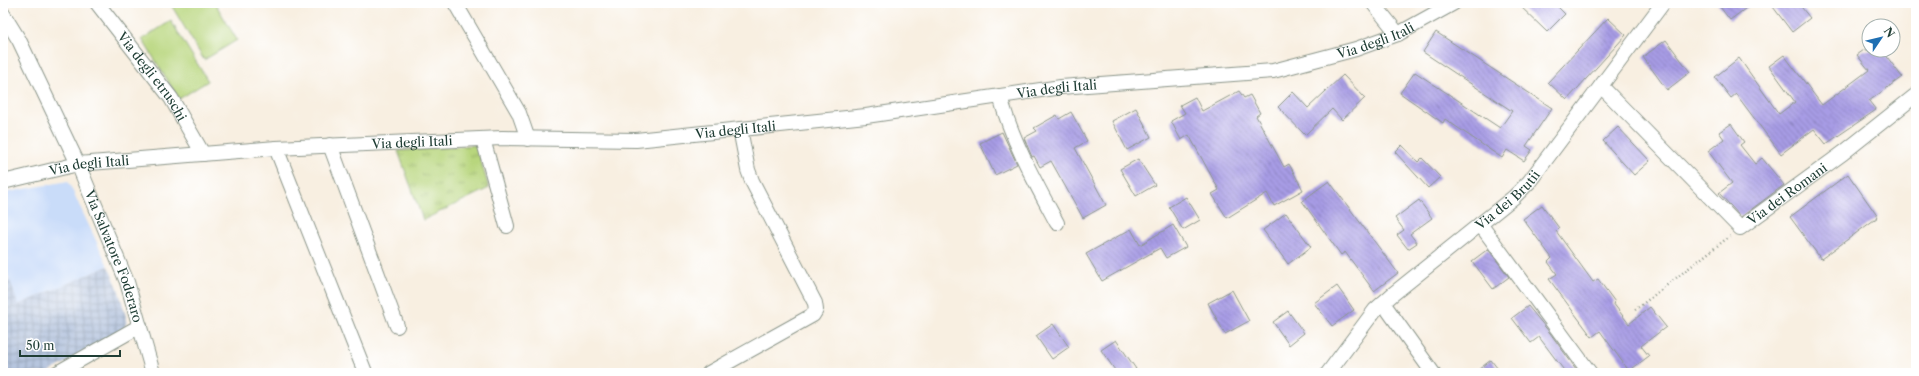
<svg xmlns="http://www.w3.org/2000/svg" width="1919" height="376" font-family="'Libre Caslon Text',serif">
<defs>
<pattern id="industrial-grid" width="8" height="8" patternUnits="userSpaceOnUse"><rect width="8" height="8" fill="#b6c5de"/><path d="M0 4h8M4 0v8" fill="none" stroke="#93a1b5"/></pattern>
<pattern id="park-tufts" width="24" height="20" patternUnits="userSpaceOnUse"><rect width="24" height="20" fill="#b8d67d"/><path d="M3 7l-1-3M5 7V3M7 7l1-3M15 17l-1-3M17 17v-4M19 17l1-3" fill="none" stroke="#95af67"/></pattern>
<pattern id="building-back-hatch" width="6" height="6" patternUnits="userSpaceOnUse"><rect width="6" height="6" fill="#a79be5"/><path d="M-1 5l2 2M0 0l6 6M5-1l2 2" fill="none" stroke="#8780ba"/></pattern>
</defs>
<rect width="100%" height="100%" fill="#fff"/>
<filter id="ink" filterUnits="userSpaceOnUse"><feTurbulence type="fractalNoise" baseFrequency=".025" numOctaves="2"/><feDisplacementMap in="SourceGraphic" scale="8" xChannelSelector="R" yChannelSelector="G"/><feConvolveMatrix kernelMatrix="1 2 1 2 8 2 1 2 1" color-interpolation-filters="sRGB"/></filter>
<filter id="wash" filterUnits="userSpaceOnUse"><feTurbulence type="fractalNoise" baseFrequency=".012" numOctaves="4" result="noise"/><feDisplacementMap in="SourceGraphic" scale="16" xChannelSelector="R" yChannelSelector="G"/><feGaussianBlur stdDeviation="0.9" result="paint"/><feColorMatrix in="noise" values="0 0 0 0 0 0 0 0 0 0 0 0 0 0 0 0 0 1.4 0 .05"/><feComposite in="paint" operator="in"/></filter>
<g filter="url(#wash)">
<rect width="100%" height="100%" fill="#f8efe1"/>
<path fill="#c9dcf9" d="M68,181L108,266L18,305L3,262V193Z"/>
<path fill="url(#industrial-grid)" d="M108,266L118,288L127,320L124,331L47,373H3V283L10,280L18,305Z"/>
<path fill="#b8d67d" stroke="#6c8a58" d="M170,3H215L237,40L204,60Z
M171,21L208,81L179,99L142,39Z"/>
<path fill="url(#park-tufts)" stroke="#6c8a58" d="M476,145L489,188L423,220L398,151Z"/>
<g id="blocks">
<path fill="url(#building-back-hatch)" d="M1517,3H1554L1565,14L1547,32Z
M1717,3H1753L1730,20Z
M1770,3H1798L1810,18L1792,32Z
M1608,18L1626,35L1567,100L1548,82Z
M1436,32L1552,108L1526,146L1532,150L1524,161L1507,150L1502,158L1445,119L1443,123L1400,93L1415,72L1500,128L1512,111L1423,52Z
M1666,40L1690,72L1667,90L1643,57Z
M1864,50H1882L1902,77L1869,101L1876,110L1826,144L1814,129L1781,154L1736,94L1731,98L1715,77L1739,58L1779,114L1795,102L1769,66L1784,55L1822,105L1869,70L1857,55Z
M1343,75L1365,98L1342,120L1332,109L1305,135L1278,107L1293,92L1308,108Z
M1239,91L1244,98L1250,95L1260,113L1256,116L1284,167L1289,164L1303,190L1274,206L1267,193L1227,218L1212,194L1219,190L1189,135L1181,140L1171,121L1185,113L1180,105L1195,97L1202,111Z
M1136,108L1151,137L1127,150L1112,121Z
M1071,112L1087,141L1075,148L1106,205L1083,218L1051,161L1040,167L1034,156L1032,157L1024,138L1037,131L1034,128L1057,115L1059,119Z
M1731,124L1744,142L1740,145L1755,164L1762,158L1784,185L1741,217L1719,193L1732,183L1708,151L1724,139L1719,132Z
M1618,127L1650,161L1634,175L1603,141Z
M1002,132L1017,164L995,175L980,143Z
M1402,145L1418,162L1422,158L1440,177L1428,188L1395,152Z
M1138,159L1155,185L1136,196L1120,169Z
M1848,174L1878,217L1821,259L1790,217Z
M1329,181L1398,273L1374,291L1345,252L1341,255L1302,201Z
M1186,197L1200,220L1183,230L1169,207Z
M1419,200L1432,218L1410,234L1417,243L1408,249L1397,235L1404,230L1395,218Z
M1542,205L1559,228L1556,231L1593,282L1598,279L1615,302L1613,303L1629,324L1650,307L1666,327L1641,346L1649,356L1629,371L1600,331L1592,337L1549,279L1557,274L1548,262L1552,258L1523,219Z
M1286,213L1311,247L1288,264L1263,230Z
M1173,225L1186,247L1166,258L1160,248L1102,281L1086,254L1131,229L1140,245Z
M1488,249L1509,277L1493,289L1472,261Z
M1337,286L1354,310L1332,326L1314,303Z
M1232,290L1249,321L1225,334L1208,303Z
M1528,306L1550,333L1579,373H1566L1539,337L1531,343L1512,318Z
M1288,311L1304,333L1289,345L1273,322Z
M1053,324L1069,347L1052,359L1036,336Z
M1116,340L1136,369L1130,373H1117L1101,350Z
M1491,360L1501,373H1474Z"/>
</g>
</g>
<g filter="url(#ink)">
<use href="#blocks" fill-opacity="0" stroke="#8c968a" stroke-width="1"/>
<g fill="none" stroke-linecap="round" stroke-linejoin="round">
<g stroke="#8c968a" stroke-width="16">
<g id="minor">
<path id="s1" d="M97,3L171,98L203,154"/>
<path d="M455,3L519,113L528,139"/>
<path d="M1373,3L1398,34"/>
<path id="s2" d="M3,14L19,40L78,164L127,282L153,373"/>
<path id="s3" d="M1601,86L1740,228L1843,153L1916,95"/>
<path d="M1000,96C1012,141 1035,182 1057,223"/>
<path d="M483,139L507,226"/>
<path d="M330,145L397,326"/>
<path d="M276,148L365,372"/>
<path id="s4" d="M3,182L78,164L276,148L502,138L636,140L866,116L1061,87L1273,71L1356,49L1398,34L1454,3"/>
<path d="M1480,224L1590,373"/>
<path d="M1383,303L1433,373"/>
<path d="M57,373L140,326"/>
<path d="M709,373L813,315L816,310L815,303L752,181L748,170L740,129"/>
<path id="s5" d="M1328,373L1375,310L1393,294L1514,197L1529,182L1663,3"/>
</g>
</g>
<path stroke="#8c968a" stroke-width="2.5" stroke-dasharray="1 3" stroke-linecap="butt" d="M1635,310L1730,236"/>
<use href="#minor" stroke="#fff" stroke-width="14"/>
</g>
</g>
<g text-anchor="middle" stroke-width="3" stroke-linejoin="round" paint-order="stroke">
<g font-size="13" fill="#1f3d34" stroke="#fff">
<text dy="5" stroke="none"><textPath href="#s4" startOffset="1384">Via degli Itali</textPath></text>
<text dy="5" stroke="none"><textPath href="#s1" startOffset="92">Via degli etruschi</textPath></text>
<text dy="5" stroke="none"><textPath href="#s4" startOffset="1060">Via degli Itali</textPath></text>
<text dy="5" stroke="none"><textPath href="#s4" startOffset="736">Via degli Itali</textPath></text>
<text dy="5" stroke="none"><textPath href="#s4" startOffset="412">Via degli Itali</textPath></text>
<text dy="5" stroke="none"><textPath href="#s4" startOffset="88">Via degli Itali</textPath></text>
<text dy="5" stroke="none"><textPath href="#s3" startOffset="257">Via dei Romani</textPath></text>
<text dy="5" stroke="none"><textPath href="#s5" startOffset="251">Via dei Brutii</textPath></text>
<text dy="5" stroke="none"><textPath href="#s2" startOffset="267">Via Salvatore Foderaro</textPath></text>
</g>
</g>
<rect width="1919" height="376" fill="none" stroke="#fff" stroke-width="16"/>
<g transform="translate(1881 38) rotate(55)"><circle r="19" fill="#ffffff" stroke="#a5b1ae"/>
<path d="M0-3L7 15L0 10L-7 15Z" fill="#1f6fb2"/>
<text y="-6" font-size="11" font-weight="bold" text-anchor="middle" fill="#1f3d34">N</text>
</g>
<path d="M20 350v6h100v-6" fill="none" stroke="#1f3d34" stroke-width="2"/>
<text x="26" y="350" font-size="12" fill="#1f3d34" stroke="#ffffff" stroke-width="3" paint-order="stroke">50 m</text>
</svg>
